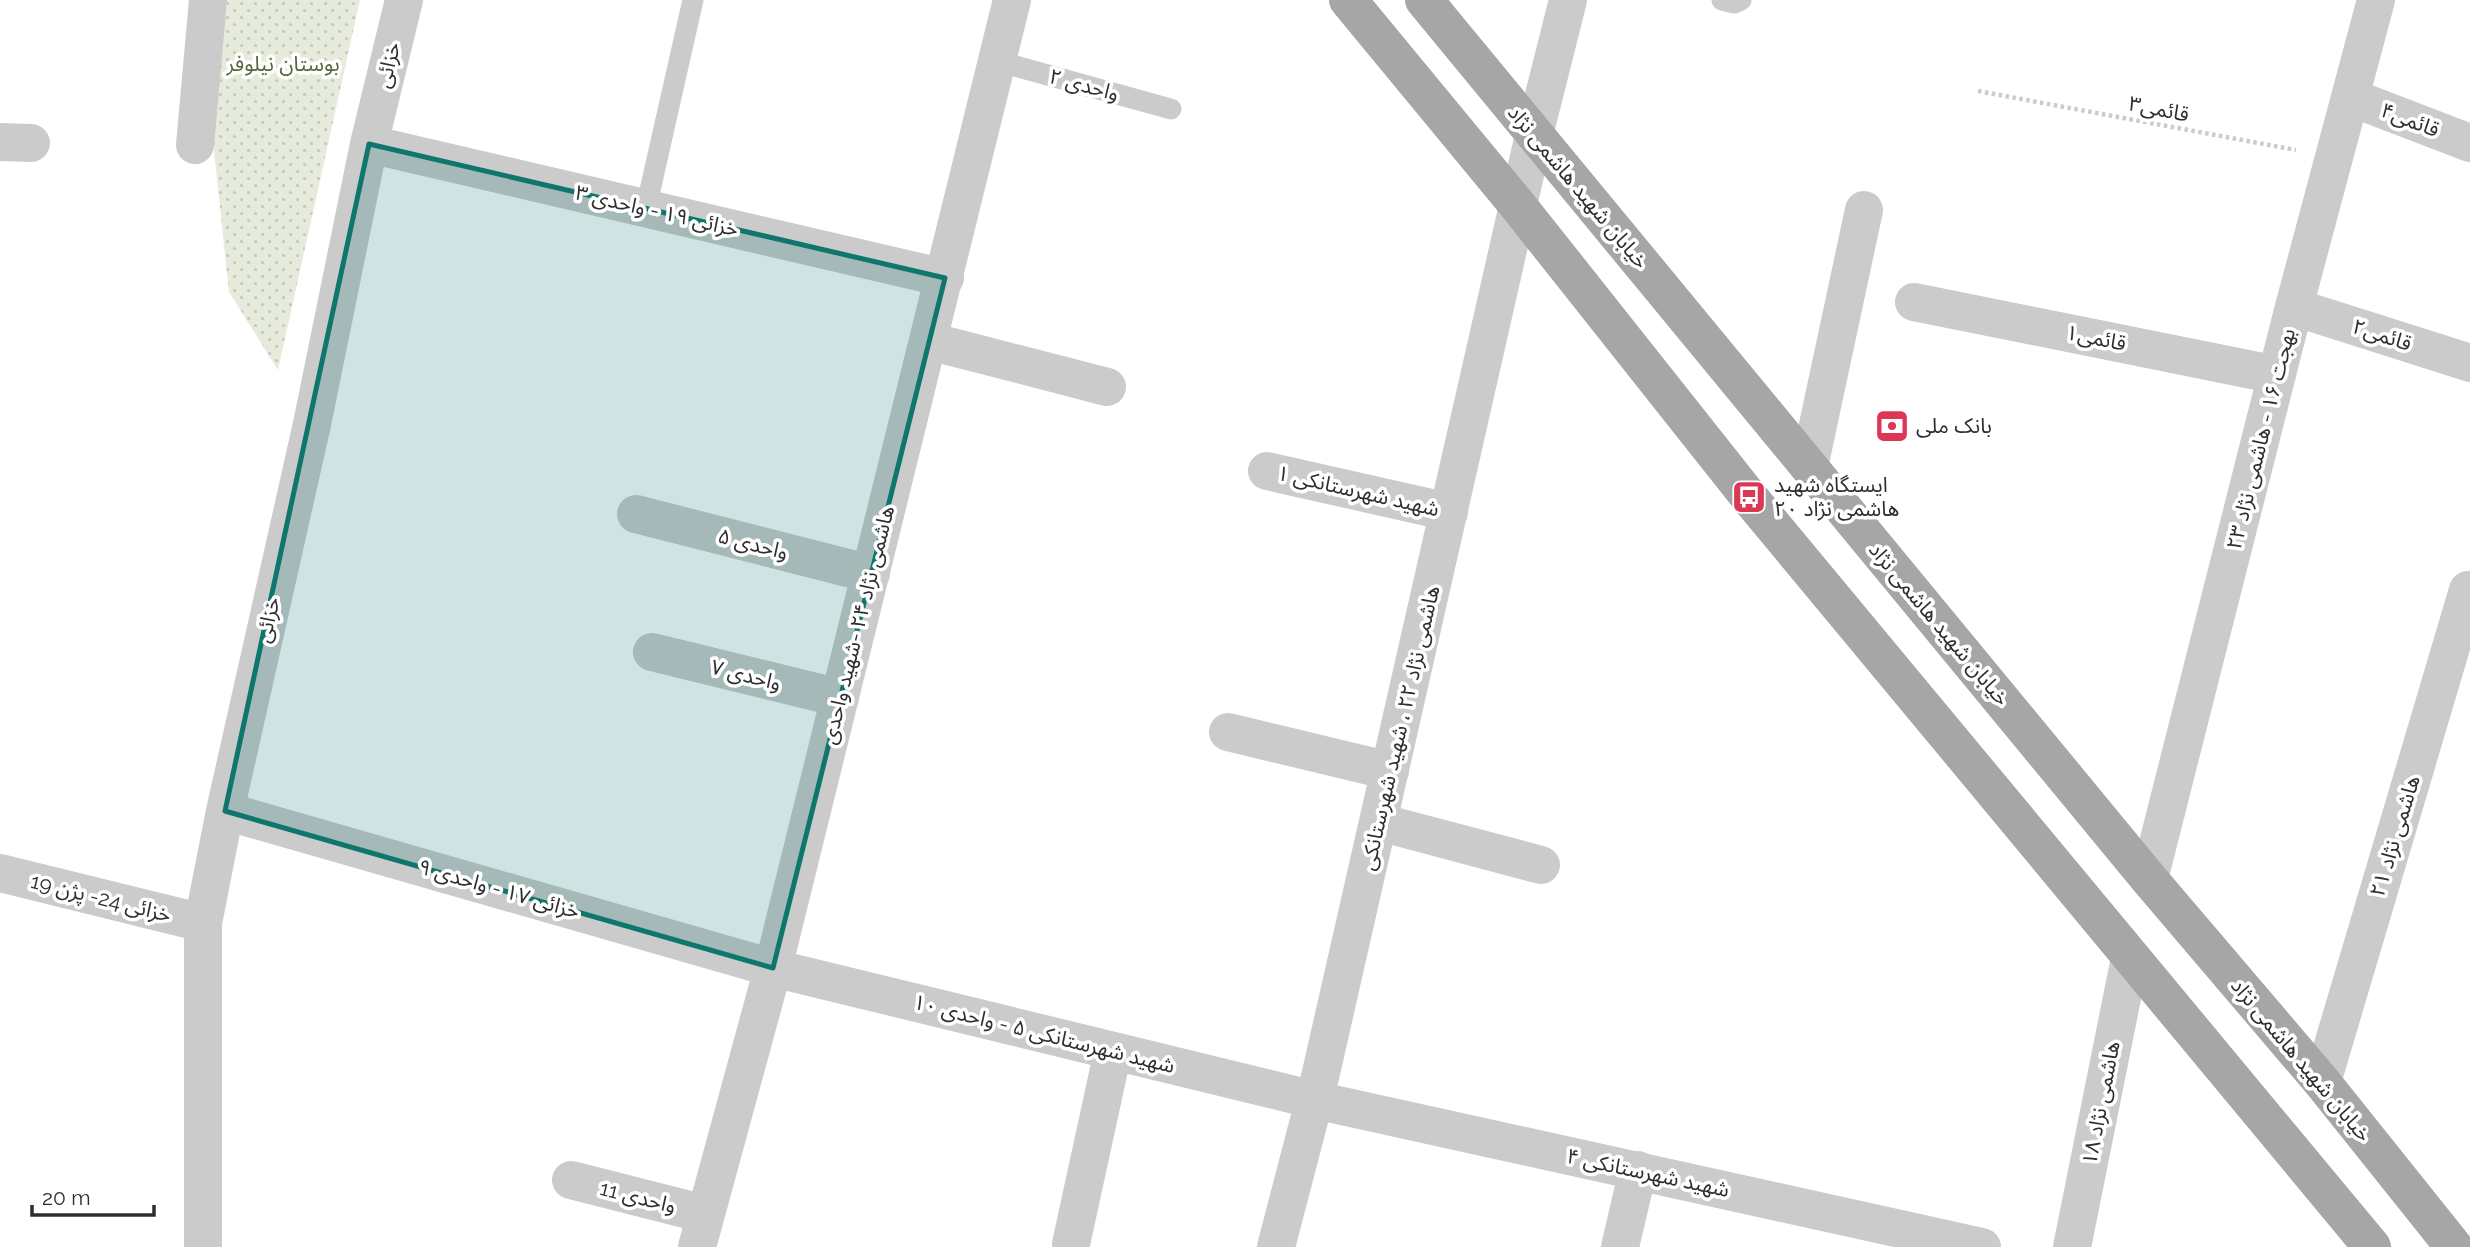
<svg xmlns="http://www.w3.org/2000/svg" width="2470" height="1247" font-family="Raleway,'Noto Sans Arabic',sans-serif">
<defs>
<pattern id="park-dots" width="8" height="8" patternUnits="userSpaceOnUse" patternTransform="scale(1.75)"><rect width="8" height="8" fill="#e6ebdc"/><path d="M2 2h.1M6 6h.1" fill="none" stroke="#c6cabd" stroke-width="1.8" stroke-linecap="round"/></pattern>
</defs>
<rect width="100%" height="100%" fill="#fff"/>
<path fill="url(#park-dots)" d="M227,0H360L278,370L229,292L213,141Z"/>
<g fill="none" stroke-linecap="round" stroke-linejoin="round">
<path stroke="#cbcbcb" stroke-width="4.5" stroke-dasharray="3.5 3.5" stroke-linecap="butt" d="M1978,91L2296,150"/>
<path stroke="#cbcbcb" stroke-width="21" d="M1722,0L1734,3L1741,0
M997,61L1171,109
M646,208L693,0"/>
<path stroke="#cbcbcb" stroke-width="38" d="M2350,97L2470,143
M0,142L31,143
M369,144L945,278
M195,145L208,0
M1914,302L2277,375
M2294,307L2470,363
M929,341L1107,387
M1809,467L1864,210
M1267,471L1449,512
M636,514L871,574
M652,652L840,698
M1228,732L1390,771
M225,811L773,968L1315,1100L1982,1247
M1379,822L1541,865
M0,873L203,923
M2149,879L2294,307L2376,0
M2322,1082L2468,590
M571,1180L705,1214
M1071,1244L1113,1051
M203,1247V923L225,811L312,424L369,144L404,0
M697,1247L773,968L1012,0
M1276,1247L1318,1086L1534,135L1568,0
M1620,1247L1638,1170
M2072,1247L2130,958"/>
<path stroke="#a6a6a6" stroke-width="38" d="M1348,0L1519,207L1749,497L2372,1247
M1424,0L2149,879L2322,1082L2454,1247"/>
</g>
<path fill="#0f766e" fill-opacity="0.2" stroke="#0f766e" stroke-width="5" stroke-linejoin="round" d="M369,144L945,278L773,968L225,811Z"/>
<defs>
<g id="bank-square" transform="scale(1.75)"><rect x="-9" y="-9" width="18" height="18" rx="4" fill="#dd3756" stroke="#fff"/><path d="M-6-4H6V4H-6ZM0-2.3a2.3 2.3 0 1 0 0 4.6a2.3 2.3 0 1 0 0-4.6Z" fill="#fff"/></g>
<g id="bus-square" transform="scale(1.75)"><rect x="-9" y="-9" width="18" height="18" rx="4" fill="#dd3756" stroke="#fff"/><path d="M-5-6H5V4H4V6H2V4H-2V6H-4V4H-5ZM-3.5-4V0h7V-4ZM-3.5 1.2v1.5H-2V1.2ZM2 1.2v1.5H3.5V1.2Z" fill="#fff"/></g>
</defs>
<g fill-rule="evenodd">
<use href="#bank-square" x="1892" y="426"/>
<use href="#bus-square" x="1749" y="497"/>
</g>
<g text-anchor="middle" stroke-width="7" stroke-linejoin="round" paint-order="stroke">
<g font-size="21" fill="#56683d" stroke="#fff">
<text x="283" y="71">بوستان نیلوفر</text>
</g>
<g font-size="21" fill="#2e2e2e" stroke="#fff">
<text transform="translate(388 65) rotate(-76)" y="7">خزائی</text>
<text transform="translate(1084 85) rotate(15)" y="7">واحدی ۲</text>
<text transform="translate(2159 109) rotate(11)" y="7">قائمی۳</text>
<text transform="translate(2410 120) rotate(21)" y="7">قائمی۴</text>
<text transform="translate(1578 187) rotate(50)" y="7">خیابان شهید هاشمی نژاد</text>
<text transform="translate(657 211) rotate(13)" y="7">خزائی ۱۹ - واحدی ۳</text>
<text transform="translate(2382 335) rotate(18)" y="7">قائمی۲</text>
<text transform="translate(2096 338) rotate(11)" y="7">قائمی۱</text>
<text transform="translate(2261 439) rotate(-76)" y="7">بهجت ۱۶ - هاشمی نژاد ۲۳</text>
<text transform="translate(1358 491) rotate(13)" y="7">شهید شهرستانکی ۱</text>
<text transform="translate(753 544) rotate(14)" y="7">واحدی ۵</text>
<text transform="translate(268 620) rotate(-77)" y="7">خزائی</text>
<text transform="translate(1939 624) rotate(50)" y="7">خیابان شهید هاشمی نژاد</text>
<text transform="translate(858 625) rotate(-76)" y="7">هاشمی نژاد ۲۴ -شهید واحدی</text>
<text transform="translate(746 675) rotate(14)" y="7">واحدی ۷</text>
<text transform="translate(1400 728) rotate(-77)" y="7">هاشمی نژاد ۲۲ ، شهید شهرستانکی</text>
<text transform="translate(2395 836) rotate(-73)" y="7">هاشمی نژاد ۲۱</text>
<text transform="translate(499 889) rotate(16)" y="7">خزائی ۱۷ - واحدی ۹</text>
<text transform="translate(101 898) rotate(14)" y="7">خزائی 24- پژن 19</text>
<text transform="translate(1044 1034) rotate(14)" y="7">شهید شهرستانکی ۵ - واحدی ۱۰</text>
<text transform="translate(2301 1060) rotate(50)" y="7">خیابان شهید هاشمی نژاد</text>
<text transform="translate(2101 1103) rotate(-79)" y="7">هاشمی نژاد ۱۸</text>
<text transform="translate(1648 1173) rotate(12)" y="7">شهید شهرستانکی ۴</text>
<text transform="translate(638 1197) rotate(14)" y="7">واحدی 11</text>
</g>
<g font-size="21" fill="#2e2e2e" stroke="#fff" text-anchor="start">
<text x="1916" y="433">بانک ملی</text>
<text x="1774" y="492">ایستگاه شهید<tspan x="1774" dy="24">هاشمی نژاد ۲۰</tspan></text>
</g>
</g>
<path d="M32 1205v10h122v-10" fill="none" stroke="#2e2e2e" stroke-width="3.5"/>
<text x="42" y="1205" font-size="21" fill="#2e2e2e" stroke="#ffffff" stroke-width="5" paint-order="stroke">20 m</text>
</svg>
